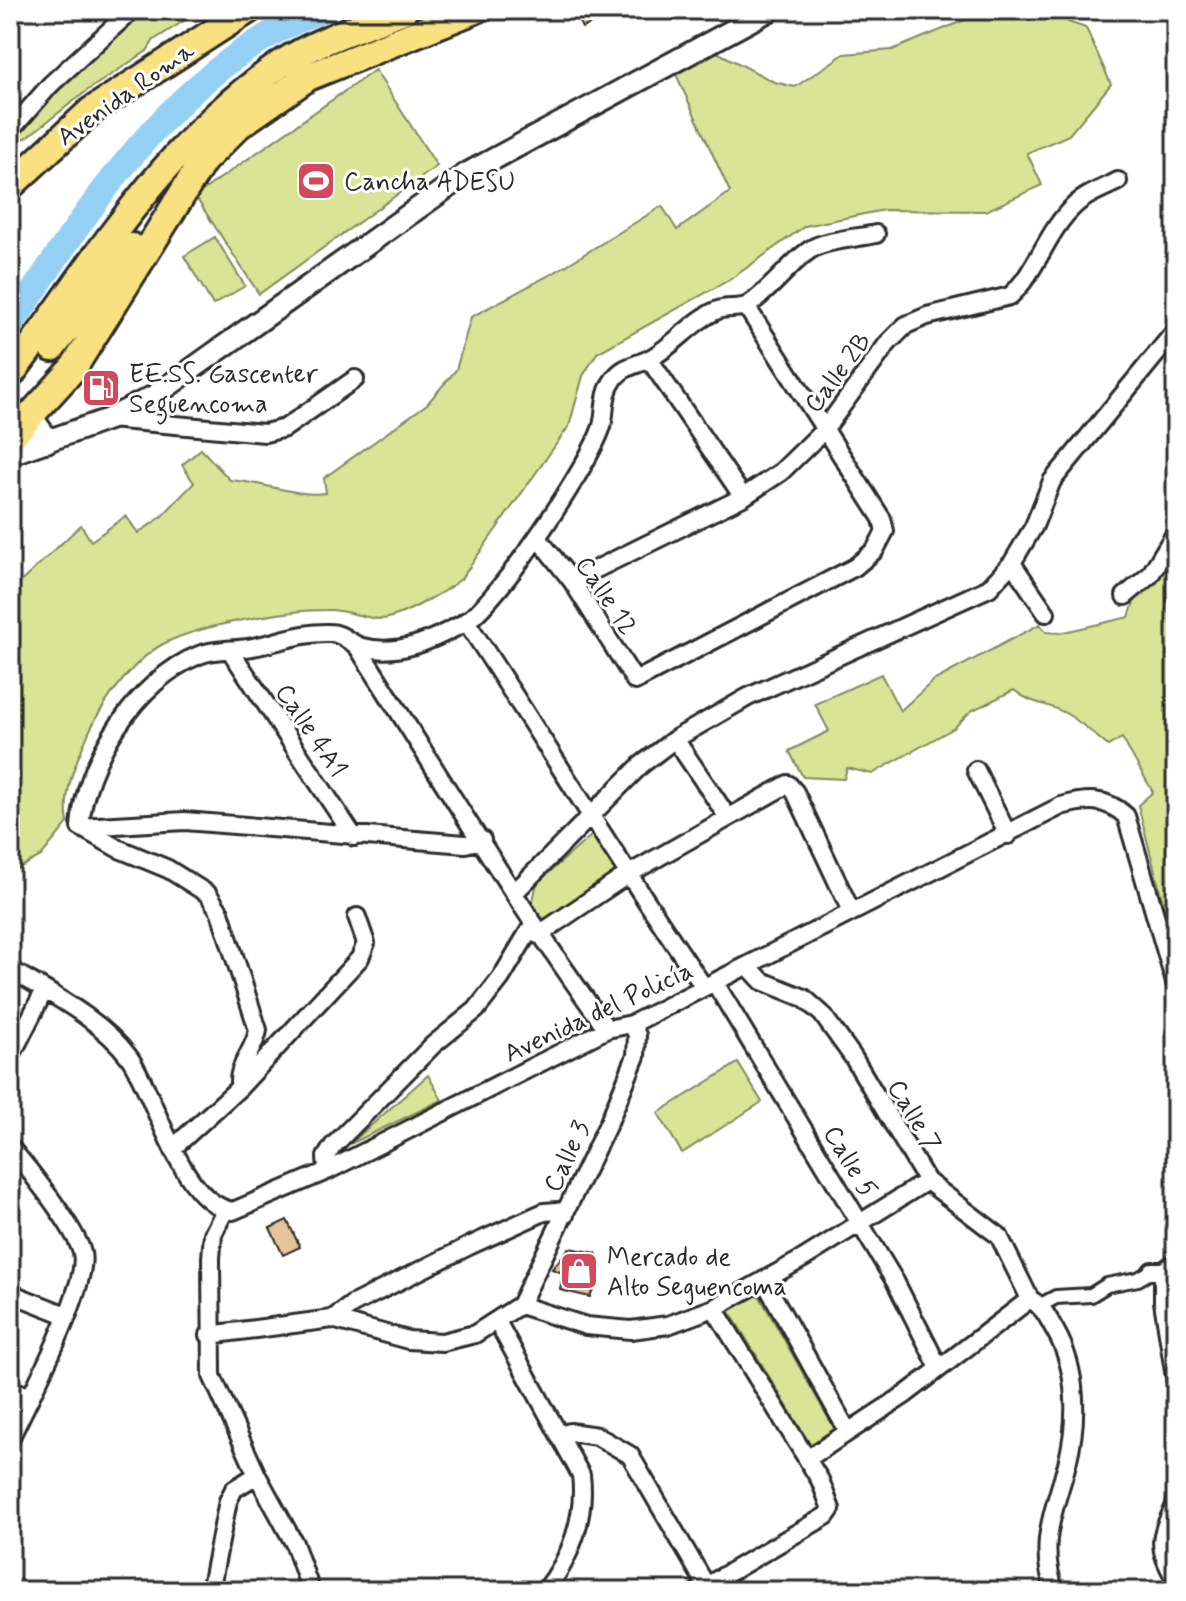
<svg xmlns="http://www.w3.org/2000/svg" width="1186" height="1601" font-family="Mynerve,sans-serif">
<rect width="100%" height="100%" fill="#fff"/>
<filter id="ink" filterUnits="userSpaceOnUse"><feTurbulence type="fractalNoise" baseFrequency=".0125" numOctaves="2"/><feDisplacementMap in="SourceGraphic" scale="16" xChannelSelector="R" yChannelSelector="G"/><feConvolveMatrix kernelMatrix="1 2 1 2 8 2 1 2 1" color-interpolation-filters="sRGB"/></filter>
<g filter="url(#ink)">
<path fill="#d9e497" stroke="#828861" stroke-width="2" d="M147,10H201L154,40L147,51L88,90L26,138L15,140V135L35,112Z
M979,10H1066L1068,22L1086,28L1111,84L1069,135L1027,153L1042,185L986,211L884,210L805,226L731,279L597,353L583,376L569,426L461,579C446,591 399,619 380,619C363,618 345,609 326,610C286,610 201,625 165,643C135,658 104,701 90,730C77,759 62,791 68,823L41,856L10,873V592L81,525L91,541L126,516L138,533L160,518L194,483L182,465L201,449L230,480C262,482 296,497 326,493L324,478L427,404L456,370L471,317L557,271L662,206L677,230L730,192L674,70L713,50L774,82L795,87L844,54L892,50L980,14Z
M375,70L437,166L259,294L195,196Z
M215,237L245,286L213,305L184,256Z
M1176,534V953L1138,805L1153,792L1122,738L1108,746C1095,735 1082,723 1067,714C1048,703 1030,704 1014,690L971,711L954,728L872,774L847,768L844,779L803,777L789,751L829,731L815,704L881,674L900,711L933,681L1040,624L1046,632L1060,633L1129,617L1139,588Z
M592,835L619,876L546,924L531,909L537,883Z
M738,1063L762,1102L682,1153L658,1113Z
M428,1075L442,1100L350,1144Z
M755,1294L760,1297L835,1430L819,1446L810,1444L730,1312L733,1306Z"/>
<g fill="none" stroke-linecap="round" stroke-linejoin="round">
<path stroke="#94d0f4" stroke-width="26" d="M10,326C92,204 177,65 321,10"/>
</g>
<path fill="#e4c597" stroke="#2b2b2b" stroke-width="2" d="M573,10H621L582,28Z
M287,1220L300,1247L283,1255L270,1228Z
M569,1248L596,1253L601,1267L590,1297L560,1290L563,1273L552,1269Z"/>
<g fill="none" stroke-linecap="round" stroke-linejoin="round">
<g stroke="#2b2b2b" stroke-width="18">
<path id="pedestrian" d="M1041,1305L1056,1297L1091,1295L1107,1285L1138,1279L1152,1271"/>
</g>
<g stroke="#2b2b2b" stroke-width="22">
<path id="minor" d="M10,131L51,84L132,10
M649,359L743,497
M109,419L265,433L285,428L355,379
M537,537L572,581L635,681L855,567L875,550L885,531L882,519L746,306
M1012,563L1046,613
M572,581L743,497L781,472L825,429L888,343L906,325L927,316L1010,296C1037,272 1047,230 1075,205C1086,194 1105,188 1118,181
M1125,596L1150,575L1176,532
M466,621C546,743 621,867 704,987
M357,646C440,775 517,906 607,1029
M230,650L354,837
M675,739L727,816
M976,770L1008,835
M80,827C84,762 138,679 199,655C216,648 235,651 253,647C279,642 302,632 330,633C343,633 350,644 362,647C399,656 431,641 464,623C497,604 591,463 602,426C606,410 603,394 614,379C623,366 635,366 649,359C674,346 693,320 718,310C728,306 739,310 748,305C770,292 797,254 817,246C834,239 858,238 876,234
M80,827L185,821L465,844L482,840
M80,827L117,848L168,869L208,894L220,912L258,1030C256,1048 234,1070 240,1087
M514,893L641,765L675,739L748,697L989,588L1012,563L1034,526L1052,481L1176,330
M538,935L627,875L788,784L795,792L851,911
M749,967L762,981L804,998L822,1014L853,1057L927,1181L999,1236L1030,1299
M10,969C49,993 101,1019 129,1057C156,1094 179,1203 233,1211L327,1171L607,1029L632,1024L1061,806C1086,799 1106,797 1126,816L1176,986
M715,983L896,1283L939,1368
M10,1058L44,991
M10,1147C28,1168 76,1228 82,1253C90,1285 26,1404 10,1439
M173,1148L240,1087L360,958L366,943L357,917
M327,1171L326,1157L333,1146L433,1045L476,1010L501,978L532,926
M225,1210L213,1234L211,1258L212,1376L257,1475L294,1543L311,1591
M1152,1271H1163L1176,1262
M1163,1271V1302L1176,1384
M764,1280L847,1430
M10,1293L66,1315
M1030,1299C1044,1307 1048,1318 1056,1332C1078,1371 1078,1421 1067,1464C1055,1509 1037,1544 1055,1591
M520,1305L586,1326L631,1330L668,1325L714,1308L804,1258L927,1181
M332,1319L408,1340L442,1342L475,1334L520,1305L609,1122L636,1056L637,1035L632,1024
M498,1323L581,1475C586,1517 571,1558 545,1591
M209,1335L332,1319L353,1304L469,1246L544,1212L558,1211L565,1215
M10,1389L30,1397
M560,1435L570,1432L597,1436L630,1455L706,1585
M807,1459L906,1394L1030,1299
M1176,1504C1158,1539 1157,1546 1176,1581
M210,1591L228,1501L234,1489L257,1475
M698,1591L826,1516L831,1509L820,1480L714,1308"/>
</g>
<g stroke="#2b2b2b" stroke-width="26">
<path id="tertiary" d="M10,454L109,419L154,396L466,174L770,10"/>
</g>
<g stroke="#2b2b2b" stroke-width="30">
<path id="secondary" d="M30,418L46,440"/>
</g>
<g stroke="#2b2b2b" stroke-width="32">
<path id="primary" d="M10,186L91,111L248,10
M52,348L132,247
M10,375C92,267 165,141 281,64C318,40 363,26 404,10
M10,438L72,370L203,161L239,125L308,77L475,10"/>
</g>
<use href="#pedestrian" stroke="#fff" stroke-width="12"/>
<use href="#minor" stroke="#fff" stroke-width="16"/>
<use href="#tertiary" stroke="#fff" stroke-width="20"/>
<use href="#secondary" stroke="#fff" stroke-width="24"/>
<use href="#primary" stroke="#f9e181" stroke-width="26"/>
</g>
</g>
<defs>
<g id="stadium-square" transform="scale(2)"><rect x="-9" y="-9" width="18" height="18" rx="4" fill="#d1495b" stroke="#fff"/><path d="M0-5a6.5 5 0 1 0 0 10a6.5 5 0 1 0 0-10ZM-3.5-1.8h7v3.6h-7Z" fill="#fff"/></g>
<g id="fuel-square" transform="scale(2)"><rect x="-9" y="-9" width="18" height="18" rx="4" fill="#d1495b" stroke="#fff"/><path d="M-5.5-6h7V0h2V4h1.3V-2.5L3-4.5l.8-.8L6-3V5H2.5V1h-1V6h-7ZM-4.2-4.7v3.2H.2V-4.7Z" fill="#fff"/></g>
<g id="shop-square" transform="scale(2)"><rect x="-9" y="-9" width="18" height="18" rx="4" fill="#d1495b" stroke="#fff"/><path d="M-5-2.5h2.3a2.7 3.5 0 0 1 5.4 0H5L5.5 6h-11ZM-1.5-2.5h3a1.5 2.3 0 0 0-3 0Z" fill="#fff"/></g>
</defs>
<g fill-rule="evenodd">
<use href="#stadium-square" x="316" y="181"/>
<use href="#fuel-square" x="101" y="388"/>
<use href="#shop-square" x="579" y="1271"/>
</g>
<g text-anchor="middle" stroke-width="6" stroke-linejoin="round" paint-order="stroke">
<g font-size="26" fill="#2b2b2b" stroke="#fff">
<text transform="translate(125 93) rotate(-35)" y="9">Avenida Roma</text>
<text transform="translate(837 372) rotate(-53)" y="9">Calle 2B</text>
<text transform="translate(607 595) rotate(56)" y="9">Calle 12</text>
<text transform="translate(312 730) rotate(56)" y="9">Calle 4A1</text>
<text transform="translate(598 1011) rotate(-25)" y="9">Avenida del Policía</text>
<text transform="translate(915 1115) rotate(59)" y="9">Calle 7</text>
<text transform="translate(566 1156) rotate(-65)" y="9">Calle 3</text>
<text transform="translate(851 1161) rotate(59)" y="9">Calle 5</text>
</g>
<g font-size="26" fill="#2b2b2b" stroke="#fff" text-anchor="start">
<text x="344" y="190">Cancha ADESU</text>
<text x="129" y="382">EE.SS. Gascenter<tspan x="129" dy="30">Seguencoma</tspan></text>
<text x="607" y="1265">Mercado de<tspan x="607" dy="30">Alto Seguencoma</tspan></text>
</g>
</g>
<rect width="1186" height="1601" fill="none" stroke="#fff" stroke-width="40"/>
<rect x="20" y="20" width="1146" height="1561" fill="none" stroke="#2b2b2b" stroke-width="3" filter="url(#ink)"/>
</svg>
